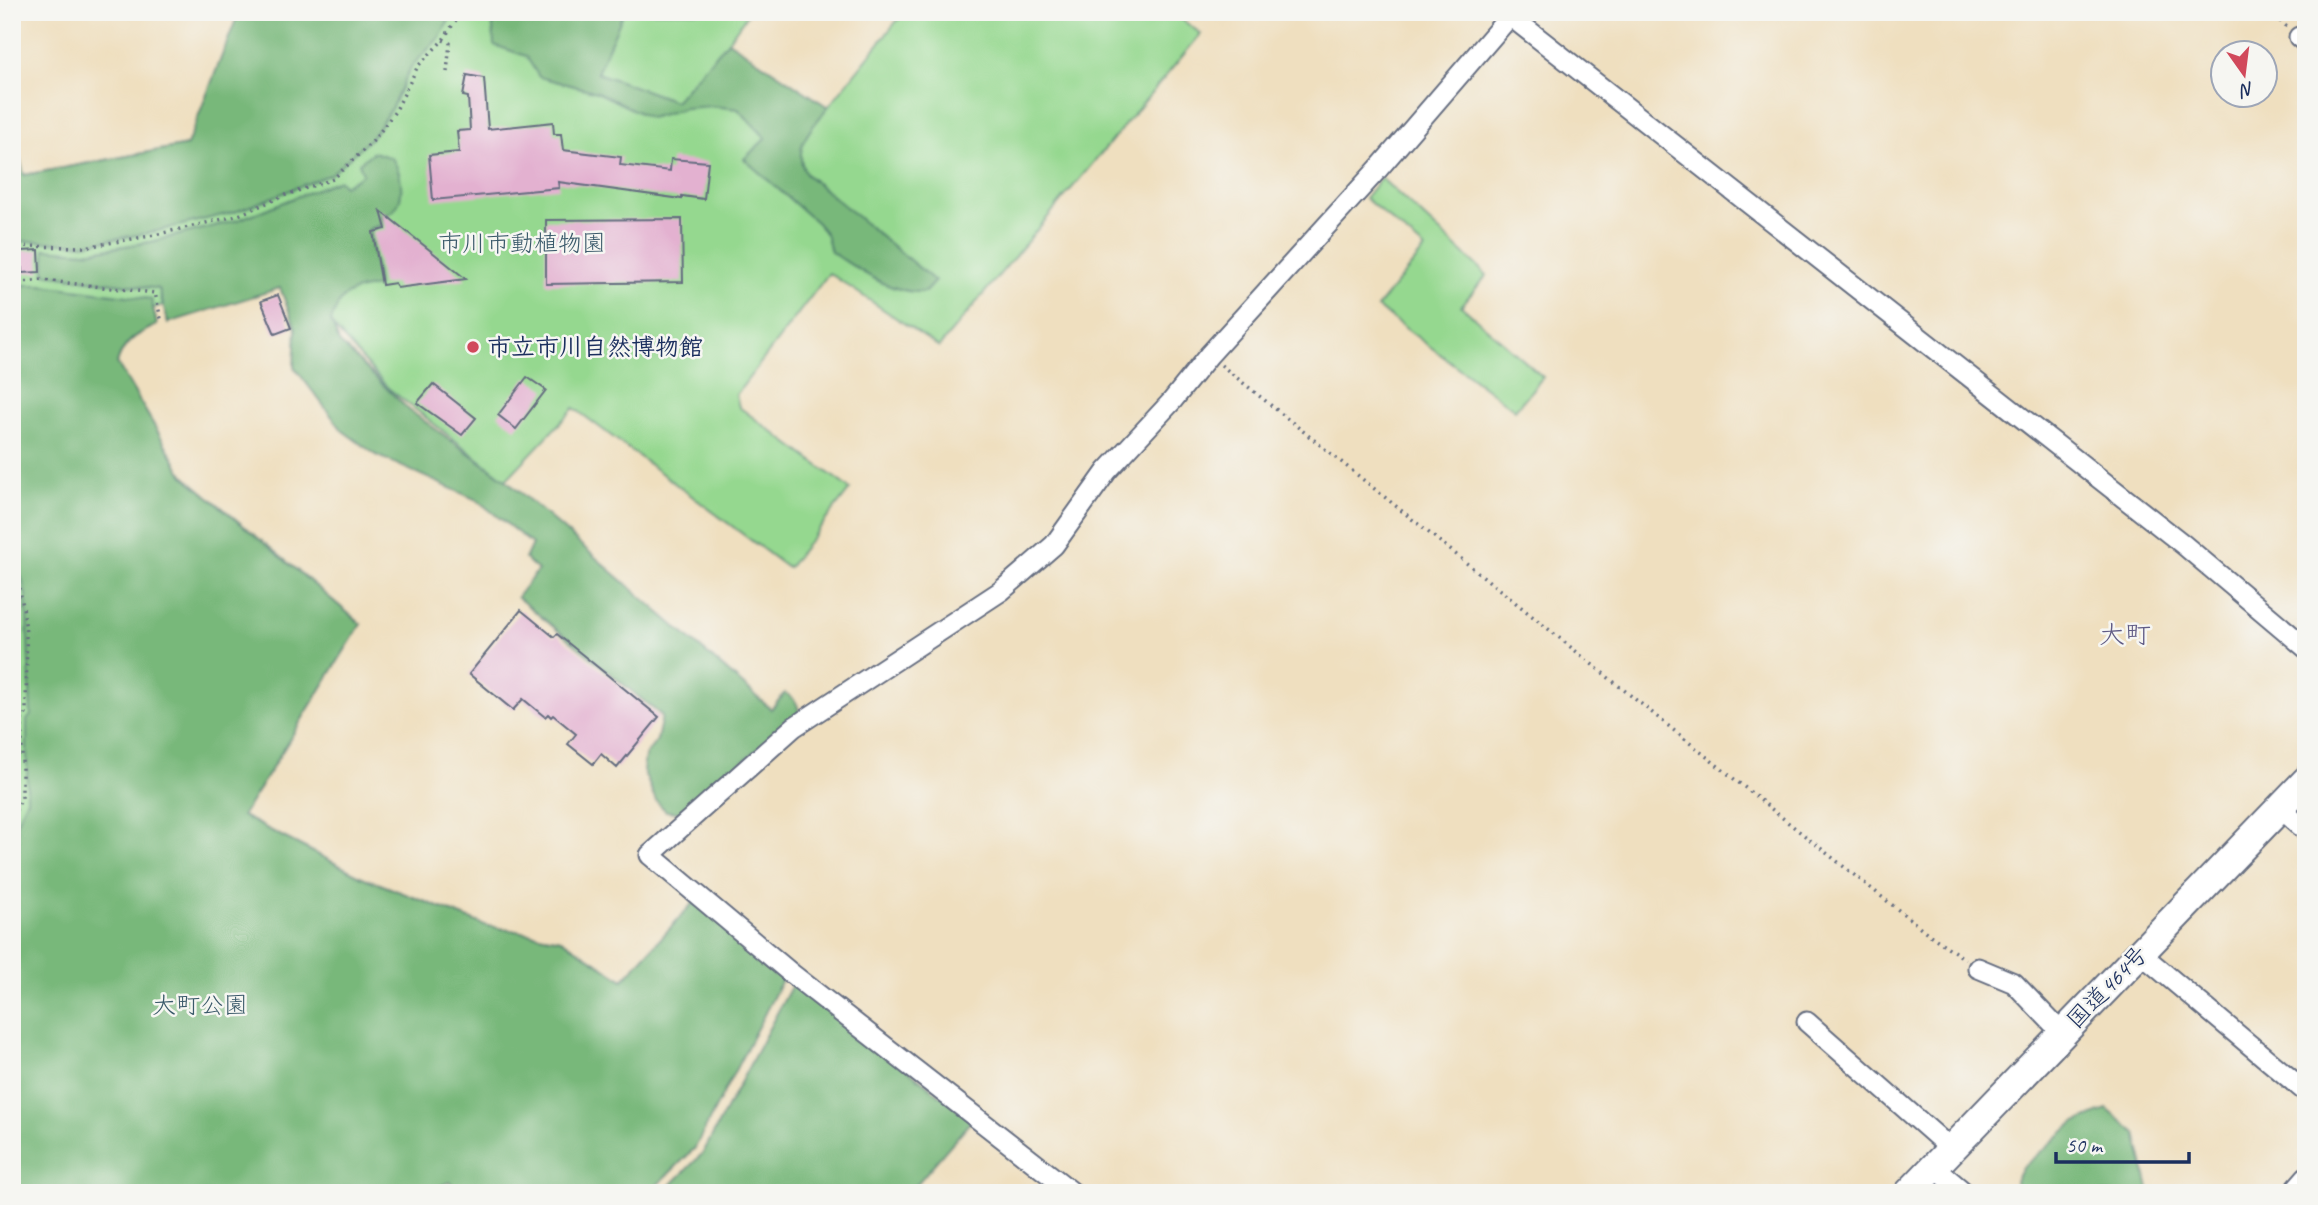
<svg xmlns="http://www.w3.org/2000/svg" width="2318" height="1205" font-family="Caveat,'Klee One',sans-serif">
<rect width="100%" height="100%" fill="#f6f6f2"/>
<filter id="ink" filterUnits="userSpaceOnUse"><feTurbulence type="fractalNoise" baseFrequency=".0143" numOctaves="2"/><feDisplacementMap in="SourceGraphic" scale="14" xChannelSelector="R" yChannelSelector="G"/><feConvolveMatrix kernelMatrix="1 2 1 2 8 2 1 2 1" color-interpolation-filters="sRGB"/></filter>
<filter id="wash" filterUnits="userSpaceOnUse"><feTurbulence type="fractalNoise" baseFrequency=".00686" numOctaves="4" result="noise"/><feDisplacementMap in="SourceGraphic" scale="28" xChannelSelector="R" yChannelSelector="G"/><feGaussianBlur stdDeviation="1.57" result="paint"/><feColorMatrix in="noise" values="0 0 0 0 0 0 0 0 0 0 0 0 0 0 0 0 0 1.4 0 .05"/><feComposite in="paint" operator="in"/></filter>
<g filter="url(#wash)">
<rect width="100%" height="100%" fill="#efdfbf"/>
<path fill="#95d88f" stroke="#588476" stroke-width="2" d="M280,12H749L728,41L828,107L904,12H1172L1201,34L939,347L829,273L736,395L739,407L850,489L788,568L574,408L506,480L388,388L238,220L151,242L86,252L45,250V274L159,289L163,305L153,308L157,325C137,334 124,341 117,363L184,476L361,624L242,816L362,877L487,926L561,939L623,980L694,902L695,1148L649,1193L507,1122L424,1193H12V174L24,175L187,145Z
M1381,178L1487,275L1461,306L1543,377L1515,410L1377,307L1425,249L1365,198Z"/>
<path fill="#78b87a" stroke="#4a746c" stroke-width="2" d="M239,12H454L439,38L411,67L392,107L372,137L331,174L235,212L149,233L84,244L28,241L12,243V126L24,175L187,145Z
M492,12H624L597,73L675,101L728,41L828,107C812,129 791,145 806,174L935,281L925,292C889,294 860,270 831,252L826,234L817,223L744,159L766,138L738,109L712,106L685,108L650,118L597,92L539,77L526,56L494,45Z
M373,152L392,158C404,177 408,210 381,217L382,225L369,229L378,286C350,291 341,291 331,321L339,342L409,410L506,480L771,709L785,693C794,698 798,702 799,713L683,813L666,811L656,801L643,770L645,756L657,740L662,716L517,597L538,570L525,559L532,544L477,500L376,455L343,431L294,367L296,329L280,288L168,323L159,289L45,274V249L86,252L151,242L238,220L339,180L344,186L363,174L359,163Z
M22,285H42L151,299L157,325C137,334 124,341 117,363L184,476L361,624L242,816L362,877L487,926L561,939L623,980L694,902L783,978L695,1148L649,1193H460L450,1182L424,1193H12V864L18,848L16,823L27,799V720L31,715L26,596L22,579L12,557V287Z
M794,981L972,1120L909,1193H663L703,1153Z
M2107,1109L2136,1133L2150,1193H2016L2015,1181L2022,1168L2074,1123Z"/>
<g id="blocks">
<path fill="#e3b1d0" d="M467,75L484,78L488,129L553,122L554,134H561L563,150L621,157L620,165L670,171L671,159L708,162L704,199L682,196V199L558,182L559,188L433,200L429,155L459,152L457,131L470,130L468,97L463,96Z
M381,211L466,279L397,288L395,283L382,285L373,232L386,229Z
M682,219L683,282L546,284V220Z
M39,250L40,272L22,273L21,251Z
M278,295L291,328L275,334L261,301Z
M527,377L546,390L516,429L498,415Z
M433,384L476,418L462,435L417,403Z
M521,610L554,637L557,634L659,717L617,768L601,754L593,764L568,744L576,734L553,715L551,717L548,714L545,717L523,699L513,710L469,674Z"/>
</g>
</g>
<g filter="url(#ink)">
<use href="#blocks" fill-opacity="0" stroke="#656d80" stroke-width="2"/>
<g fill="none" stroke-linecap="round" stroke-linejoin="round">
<g stroke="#656d80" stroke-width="23">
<path id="minor" d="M1505,12L2184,545L2306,648
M2299,37L2306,43
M2280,808L2306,831
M2140,953L2306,1092
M1978,968L2014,983L2062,1033
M1807,1022L1951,1149
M1934,1167L1965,1193
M1073,1193L792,974L650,855L794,727L1001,591L1054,545L1107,471L1172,401L1209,355L1379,168L1510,16
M2292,1193L2306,1177"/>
</g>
<g stroke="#656d80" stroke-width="32">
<path id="highway" d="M1909,1193L2306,781"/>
</g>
<path stroke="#656d80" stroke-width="3.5" stroke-dasharray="2 5" stroke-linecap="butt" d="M2269,12L2287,27
M443,40L450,43L447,72
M12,246L85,247L150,236L236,216L283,196L333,179L374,140L396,110L418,66L443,40L461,12
M12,283L42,280L155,293L162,323
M1221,365L1790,824L1930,935L1965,959
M12,568C31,610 26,669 26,714L22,719V798L16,809L12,823
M12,724L22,719
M12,840V852"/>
<use href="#minor" stroke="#fff" stroke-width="19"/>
<use href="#highway" stroke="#fff" stroke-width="28"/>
</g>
</g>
<circle fill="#d1495b" stroke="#f6f6f2" stroke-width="2.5" cx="473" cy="347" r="7"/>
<g text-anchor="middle" stroke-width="5" stroke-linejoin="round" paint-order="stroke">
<g font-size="24" fill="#3a596a" stroke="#f6f6f2">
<text x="522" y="251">市川市動植物園</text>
<text x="200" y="1013">大町公園</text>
</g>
<g font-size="24" font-weight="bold" fill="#1b2f5e" stroke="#f6f6f2" text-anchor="start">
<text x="487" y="355">市立市川自然博物館</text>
</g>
<g font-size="24" fill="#1b2f5e" stroke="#f6f6f2">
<text transform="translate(2107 987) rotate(-46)" y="8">国道464号</text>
</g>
<g font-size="26" fill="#615c86" stroke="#f6f6f2">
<text x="2125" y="643">大町</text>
</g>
</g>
<rect width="2318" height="1205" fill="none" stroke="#f6f6f2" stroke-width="42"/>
<g transform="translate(2244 74) rotate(166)"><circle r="33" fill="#f6f6f2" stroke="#9ea6b7" stroke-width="2"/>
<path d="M0-5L12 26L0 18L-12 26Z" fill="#d1495b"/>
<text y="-10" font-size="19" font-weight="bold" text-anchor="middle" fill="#1b2f5e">N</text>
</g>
<path d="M2056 1152v10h133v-10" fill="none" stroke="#1b2f5e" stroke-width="3.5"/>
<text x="2066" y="1152" font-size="21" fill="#1b2f5e" stroke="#f6f6f2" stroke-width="5" paint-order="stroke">50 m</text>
</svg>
